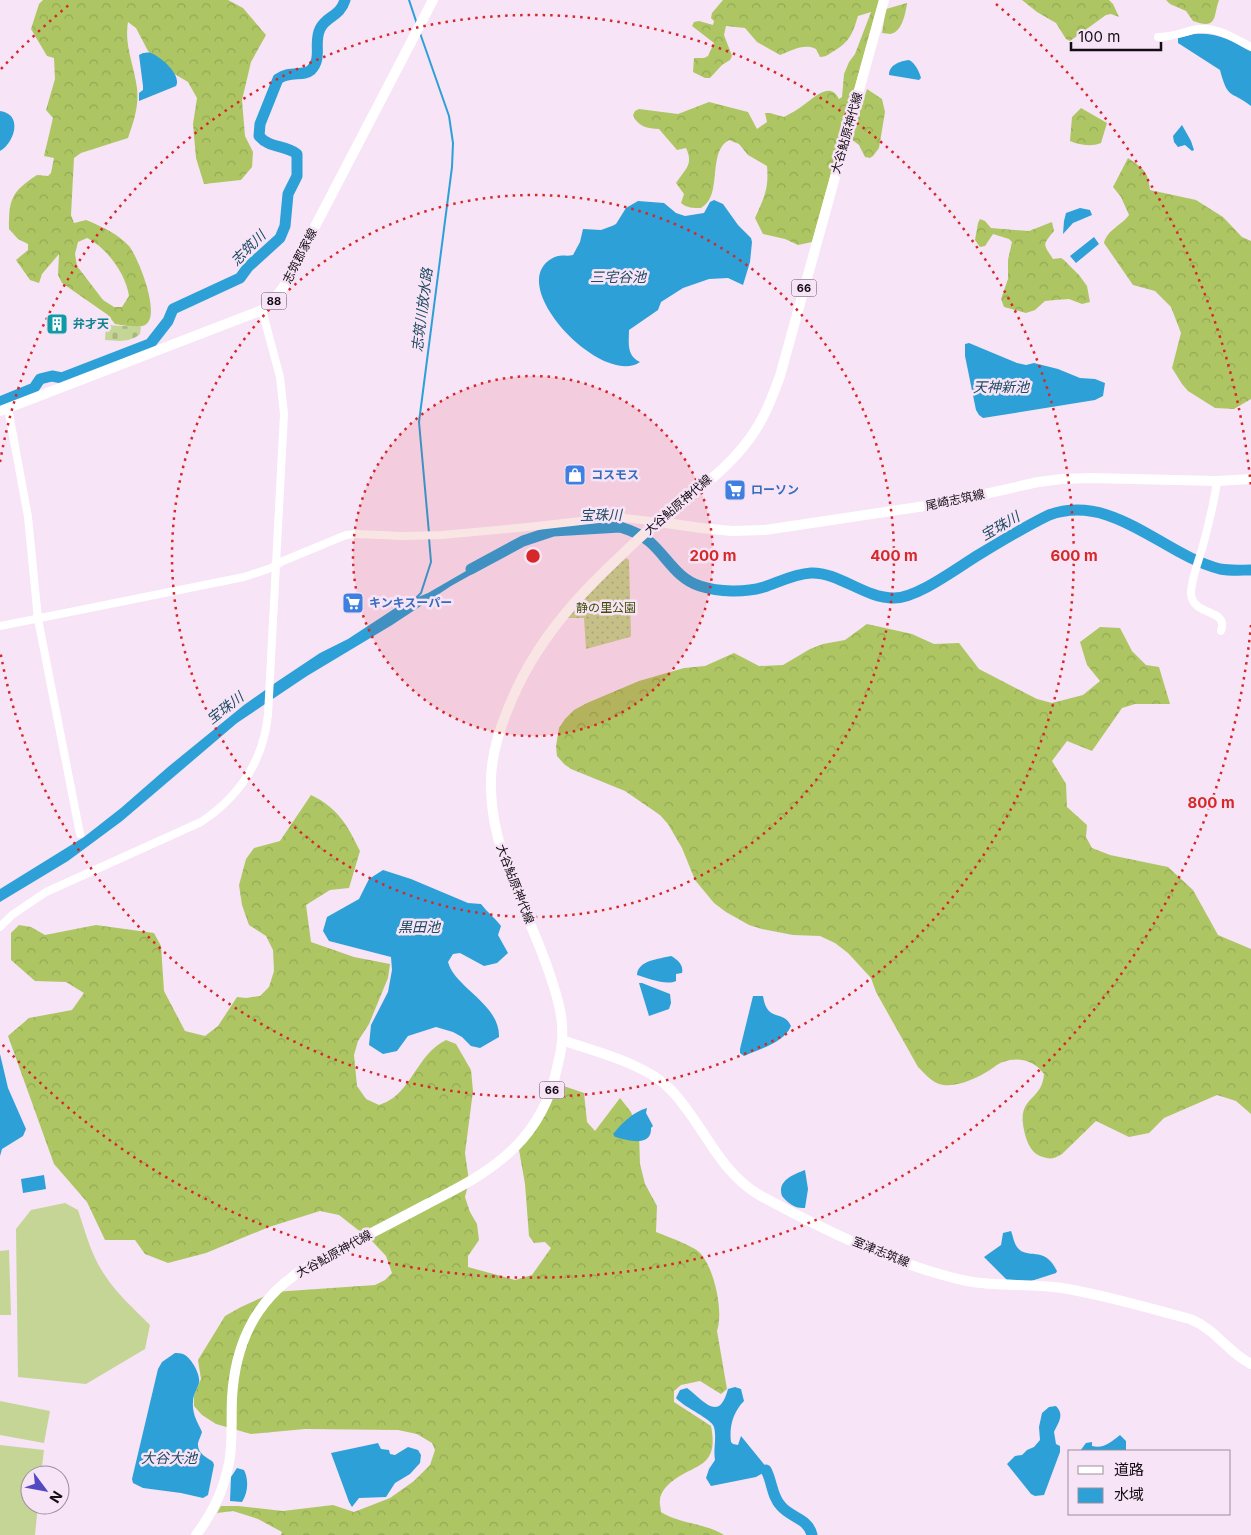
<svg xmlns="http://www.w3.org/2000/svg" width="1251" height="1535" font-family="Inter,'Noto Sans JP',sans-serif">
<defs>
<pattern id="grass-dots" width="8" height="8" patternUnits="userSpaceOnUse" patternTransform="scale(1.25)"><rect width="8" height="8" fill="#c4d596"/><path d="M2 2h.1M6 6h.1" fill="none" stroke="#a8b680" stroke-width="1.8" stroke-linecap="round"/></pattern>
<pattern id="forest-crowns" width="20" height="18" patternUnits="userSpaceOnUse" patternTransform="scale(1.25)"><rect width="20" height="18" fill="#adc663"/><path d="M2 6a3 3 0 1 1 6 0M12 15a3 3 0 1 1 6 0" fill="none" stroke="#94a955"/></pattern>
<pattern id="cemetery-stones" width="16" height="16" patternUnits="userSpaceOnUse" patternTransform="scale(1.25)"><rect width="16" height="16" fill="#c4d596"/><path d="M2 7V4a2 2 0 0 1 4 0v3zM10 15v-3a2 2 0 0 1 4 0v3z" fill="#a8b680"/></pattern>
</defs>
<rect width="100%" height="100%" fill="#f7e4f6"/>
<path fill="url(#grass-dots)" d="M626,558L629,560L631,636L630,637L586,649L584,618H566L584,596Z"/>
<path fill="url(#forest-crowns)" fill-rule="evenodd" d="M43,0H228L243,8L266,35L251,62L242,100L245,136L253,152L252,167L241,180L204,184L196,158L193,124L197,98L188,82L166,69L148,51L136,28L128,22C124,45 134,65 137,88C139,106 134,121 128,138L81,153L74,158L71,215L74,223L86,220C101,226 118,234 129,246C138,257 162,316 145,325C138,329 123,325 115,324L108,315L62,283L58,275L59,254L42,274L39,283L30,280L16,260L28,250V244L18,239L9,229C9,199 11,192 37,175L48,176L51,173L54,158L44,156L53,118L46,110L55,79L54,58L47,56L31,29L39,4ZM87,238C107,248 126,274 129,296L122,307H114L103,300L77,266L75,254L78,242Z
M723,0H879L812,242L798,245L785,239L763,234L755,218C764,197 769,190 767,166L748,155L739,144L729,140C710,150 719,184 709,200C707,203 704,206 701,208C693,208 687,208 681,203L684,194L676,183C685,169 694,165 686,148L677,150L659,129C648,129 637,126 633,115L635,111L639,109L678,114L709,102L748,112L757,129L767,122L765,113H770L784,117C791,113 799,109 805,104C815,97 830,81 839,99L842,97L844,74L849,62L855,54L871,12L858,16C853,32 850,42 834,51C829,54 826,57 820,57L816,49C804,43 791,51 780,55L757,42L745,28L726,26L724,35L732,56L730,60L722,65L710,78H705L693,72L694,58H704L708,56L714,43L692,26L694,22L699,21L713,25L714,21L711,18L712,13Z
M1022,0H1109L1113,4L1119,17L1111,14L1106,15L1070,41L1066,39L1056,23L1037,12Z
M1166,0H1219C1213,17 1218,30 1193,21L1186,11L1170,4Z
M907,3C906,12 902,33 890,34C888,34 885,33 882,33L886,9Z
M867,89L882,99L885,112L879,148L873,156L870,158L865,157L859,145L851,139Z
M1081,108L1107,123L1101,143C1091,147 1079,145 1070,141L1072,117Z
M1128,158C1144,169 1148,171 1150,190L1196,200L1223,217L1242,237L1251,241V399L1234,409L1215,408L1188,391L1182,384L1172,368L1181,333L1171,307L1155,291L1133,285L1104,243C1107,230 1122,225 1129,215L1121,197L1113,187Z
M980,219L985,221L991,228L1029,231L1052,222L1054,231C1042,246 1043,243 1053,259L1061,258L1064,260L1079,275L1087,286L1090,302L1082,304L1069,299L1055,300L1045,301L1035,310L1026,313L1004,307L1001,299L1008,279V260L1012,242L1009,239L993,234L985,246L980,247L975,240L978,223Z
M867,624L912,634L934,644L959,643L979,669L1037,699L1052,703L1083,695L1100,681L1087,665L1080,642L1100,627L1120,628L1132,651L1146,665L1159,667L1170,704H1135L1122,708L1092,751L1067,741L1052,761L1066,784L1067,807L1087,825L1086,837L1092,848L1110,855L1168,867L1193,890L1218,935L1251,949V1114L1236,1101L1217,1095L1164,1118L1149,1133L1129,1137L1096,1121L1062,1154C1052,1160 1049,1159 1040,1156C1032,1152 1029,1146 1026,1138C1013,1094 1042,1104 1044,1074C1035,1061 1019,1056 1003,1062C999,1063 994,1067 990,1070C977,1078 955,1089 939,1084C931,1081 924,1073 918,1067L876,992L871,978L848,953L835,943L820,936L793,935L762,929L749,925L726,912L714,903L695,880L682,848L668,824L660,815L625,791L571,769L564,764L557,756L556,746L559,728L565,719L574,710L587,703L639,681L684,668L705,666L734,653L759,666L783,665L810,649L823,644L845,640Z
M311,795C338,808 348,826 360,851L349,888L330,890L306,905L311,942L354,957L390,964L388,978L369,1024L358,1041L354,1055L357,1086L366,1099L379,1105C384,1103 389,1101 393,1098C415,1081 419,1054 446,1040L456,1044L471,1070L473,1091L465,1153L469,1181L465,1197L470,1212L477,1224L479,1240L468,1256V1267L515,1280L532,1275L551,1248L545,1242L534,1243L529,1236L525,1184L519,1150L533,1133L558,1084L584,1093L587,1122L595,1131L620,1098L631,1112L639,1134L640,1164L645,1184L657,1206L656,1232C666,1236 693,1246 699,1252C714,1266 724,1312 717,1331L727,1389L721,1394L700,1381L681,1385L674,1391V1402L711,1426C720,1472 691,1462 667,1486C664,1489 660,1495 660,1500C659,1503 661,1508 661,1512C680,1524 705,1523 724,1535H281L282,1532L258,1519L233,1511L217,1513L221,1506H238L283,1511L333,1505L354,1512L390,1498L414,1481L430,1465L435,1450L432,1443L417,1434L398,1430L305,1429L251,1434L216,1424L202,1415L194,1406V1395L201,1379L198,1360L225,1316L241,1307L274,1292L375,1285L385,1280L392,1273L386,1256L371,1240L339,1215L320,1211L269,1227L206,1253L168,1263L145,1254L135,1240H105L87,1202L54,1164L8,1036L29,1018L72,1010L84,993L66,982L35,981L11,960V933L19,925L31,927L45,935L96,925L154,933L161,946L164,991L185,1031L205,1036L218,1026L237,997L246,998L260,996L269,987L274,971L273,950L266,936L249,925L242,905L239,885L246,859L254,848L280,841Z"/>
<path fill="url(#cemetery-stones)" d="M106,325L141,327L140,334C129,343 118,341 105,340Z"/>
<path fill="#c4d596" d="M65,1203L78,1210C85,1231 91,1255 104,1274C116,1293 134,1309 150,1325L145,1349L86,1384L18,1377L16,1229L31,1210Z
M9,1250L11,1315H0V1251Z
M0,1401L50,1411L44,1443L0,1435Z
M0,1445L44,1450L41,1475H30V1505H38L35,1535H0Z"/>
<path fill="#2ca0d7" d="M1193,34C1216,32 1232,40 1251,51V106C1230,90 1228,100 1220,70L1178,43V38Z
M143,53C145,53 149,52 151,53C161,57 182,75 176,86L139,101V93L143,90V86L139,55Z
M909,60C915,63 919,71 921,78L919,80L889,75C889,65 900,61 909,60Z
M0,111C23,114 15,142 0,151Z
M1182,125L1191,141L1194,150L1192,151L1185,145L1178,147L1174,142L1173,136Z
M714,200L723,204L738,225L751,238L752,242L750,262L743,285L728,278L709,279L683,288L661,302L658,310L629,330C629,342 626,356 640,362C603,388 505,287 551,259C560,253 565,257 573,255L580,242L583,229L601,230L612,226L616,224L626,208L638,201L664,203L676,213L685,216L704,213L710,202Z
M1080,208L1090,210L1092,215L1073,223L1063,234L1064,221L1066,213Z
M1094,237L1099,244L1076,263L1070,256Z
M969,343L1017,363L1026,365L1034,363L1058,369L1080,378L1095,379L1105,383L1103,396L1095,400L983,418L979,415L976,410L965,356V344Z
M485,560V567L451,586L392,625L307,676L237,723L122,821L68,861L0,902V889L84,837L121,808L168,767L244,705L278,681L320,653L348,639L403,603L428,593Z
M383,870L411,879L468,903L481,904C487,912 495,918 501,926L498,935L508,953L497,963L484,966L460,953L453,954L448,962C455,988 500,1004 499,1037L480,1048L471,1046L462,1037L453,1032L436,1027L408,1036L397,1051L383,1054L369,1045L371,1025L388,992L392,970L391,957L329,941L323,931L327,917L359,899L369,879Z
M671,956C677,959 684,965 682,973L676,974V981C666,986 648,978 637,975C638,960 659,959 671,956Z
M639,983H642L670,994L671,1003L669,1009L649,1016Z
M753,996H763C767,1023 783,1009 791,1026C784,1043 759,1049 744,1056L740,1053V1049Z
M0,1054L8,1088L26,1129L23,1136L2,1149L0,1156Z
M647,1108L646,1113L653,1126L651,1128C652,1148 626,1140 615,1137L613,1134C622,1123 633,1112 647,1108Z
M805,1170L808,1189L805,1208C795,1209 788,1203 782,1196C777,1181 792,1175 805,1170Z
M44,1175L46,1189L23,1193L21,1179Z
M1011,1231C1013,1236 1014,1243 1017,1247C1027,1261 1044,1244 1057,1271L1056,1273L1025,1283H1010L984,1257L1001,1245L1003,1233Z
M175,1353C177,1353 181,1353 183,1354C191,1357 201,1375 199,1383C197,1390 193,1394 193,1402C192,1414 197,1421 202,1432C201,1436 199,1439 198,1443C197,1454 207,1457 213,1462L214,1465L208,1495L203,1498L181,1493L143,1488L133,1483L132,1479L158,1369L162,1362Z
M735,1387L741,1389L744,1401C733,1412 729,1427 731,1442L733,1444L738,1445L741,1436L767,1468L763,1473L756,1477L711,1486L706,1478L709,1469L715,1460C713,1449 717,1438 714,1427C712,1419 685,1408 676,1398L680,1390L687,1388C704,1401 719,1423 728,1389Z
M1056,1406C1065,1415 1058,1423 1054,1432L1056,1444L1060,1446V1452L1044,1495L1035,1496L1031,1494L1007,1464L1015,1456L1022,1455L1027,1450L1034,1447L1040,1440L1039,1427L1042,1413L1049,1407Z
M1120,1435L1126,1441V1451H1080L1086,1443L1092,1442V1446C1104,1449 1111,1442 1120,1435Z
M378,1443L381,1449L389,1450L390,1454L395,1455L408,1447L418,1450L421,1455L420,1463L410,1474L395,1483L386,1497L359,1498L352,1507L349,1502L331,1453Z
M237,1468L244,1470C249,1480 248,1493 242,1502L230,1501L231,1477Z"/>
<g fill="none" stroke-linecap="round" stroke-linejoin="round">
<path stroke="#2ca0d7" stroke-width="2" d="M409,0L417,24
M420,33L449,116L453,143L452,167L419,422L429,533
M415,599L421,593L431,562L429,538"/>
<path stroke="#2ca0d7" stroke-width="11" d="M0,402L34,388L40,379L52,376L62,378L150,344L168,321L173,309L240,278L248,267L280,238L285,226L288,194L297,176V154C284,144 270,149 259,136L260,124L278,79C290,70 303,77 311,70C323,58 313,43 320,29C326,16 340,17 345,0
M471,569L523,541L553,531L620,527C630,530 641,534 650,542C667,557 677,579 700,586C719,592 744,593 764,587C779,582 794,574 811,573C839,572 864,598 894,598C918,598 958,567 980,554C1003,540 1026,526 1049,515C1113,492 1163,555 1220,569C1231,571 1241,570 1251,570
M766,1470C772,1481 772,1497 781,1506C791,1518 808,1518 812,1535"/>
<path stroke="#fff" stroke-width="8" d="M1158,37C1171,37 1181,33 1193,30C1215,25 1232,37 1251,47
M8,408L28,517L38,619L80,834
M1217,481C1214,505 1208,526 1202,549C1198,563 1191,580 1191,594C1193,617 1229,608 1221,631
M0,626L244,577L271,568L283,561L346,535L357,534L402,536L442,535L528,527L616,517L659,522
M0,927L12,915L46,892L201,822C240,796 263,762 268,715L284,414L280,377L262,310"/>
<path stroke="#fff" stroke-width="10" d="M0,411L262,310L274,300L284,286L433,0
M659,522L701,528L732,531L765,530L945,503L1038,482L1062,479L1090,478L1217,481L1251,479
M562,1040C596,1052 647,1064 671,1090C703,1123 719,1173 761,1196C824,1230 897,1266 967,1281C998,1287 1030,1283 1062,1288C1105,1295 1148,1308 1190,1319C1216,1329 1227,1352 1251,1364
M196,1535C212,1514 224,1490 229,1463C233,1442 231,1420 232,1398C235,1345 254,1302 299,1272C341,1248 384,1227 427,1204C458,1188 489,1173 514,1148C536,1127 551,1098 557,1068C559,1059 562,1049 562,1039C564,1016 556,993 549,972C529,912 493,856 491,791C489,754 503,718 518,686C549,622 596,578 647,531C681,501 723,476 750,438C764,419 772,398 780,376L884,0"/>
</g>
<circle cx="533" cy="556" r="180" fill="#d62828" fill-opacity=".12"/>
<g fill="none" stroke="#d62828" stroke-width="2.5" stroke-dasharray="2.5 5">
<circle cx="533" cy="556" r="180"/>
<circle cx="533" cy="556" r="361"/>
<path d="M0 462A541 541 0 1 1 0 650"/>
<path d="M1251 625A721 721 0 0 1 1 1043M1 69A721 721 0 0 1 70 4M996 4A721 721 0 0 1 1251 487"/>
</g>
<defs>
<g id="building-square" transform="scale(1.125)"><rect x="-9" y="-9" width="18" height="18" rx="4" fill="#0f9aa8" stroke="#f7e4f6"/><path d="M-4-6H4V6H1V3H-1V6H-4ZM-2.5-4.3h1.7v1.8h-1.7ZM.8-4.3h1.7v1.8H.8ZM-2.5-1h1.7V.8h-1.7ZM.8-1h1.7V.8H.8Z" fill="#fff"/></g>
<g id="shop-square" transform="scale(1.125)"><rect x="-9" y="-9" width="18" height="18" rx="4" fill="#3f7fe0" stroke="#f7e4f6"/><path d="M-5-2.5h2.3a2.7 3.5 0 0 1 5.4 0H5L5.5 6h-11ZM-1.5-2.5h3a1.5 2.3 0 0 0-3 0Z" fill="#fff"/></g>
<g id="supermarket-square" transform="scale(1.125)"><rect x="-9" y="-9" width="18" height="18" rx="4" fill="#3f7fe0" stroke="#f7e4f6"/><path d="M-6-5.5h2.5l.6 2H6L4.5 2H-2.5L-4.4-4H-6ZM-1.5 3.2a1.3 1.3 0 1 0 .1 0ZM3 3.2a1.3 1.3 0 1 0 .1 0Z" fill="#fff"/></g>
</defs>
<g fill-rule="evenodd">
<use href="#building-square" x="57" y="324"/>
<use href="#shop-square" x="575" y="475"/>
<use href="#supermarket-square" x="735" y="490"/>
<use href="#supermarket-square" x="353" y="603"/>
</g>
<g text-anchor="middle" stroke-width="5" stroke-linejoin="round" paint-order="stroke">
<g fill="#f7e4f6" stroke="#584e58" stroke-width="1">
<rect x="791.5" y="279.5" width="25" height="17" rx="4"/>
<rect x="261.5" y="292.5" width="25" height="17" rx="4"/>
<rect x="539.5" y="1081.5" width="25" height="17" rx="4"/>
</g>
<g font-size="11" font-weight="bold" fill="#140e14">
<text x="804" y="292">66</text>
<text x="274" y="305">88</text>
<text x="552" y="1094">66</text>
</g>
<g font-size="12" fill="#140e14" stroke="#f7e4f6">
<text transform="translate(847 133) rotate(-74)" y="4">大谷鮎原神代線</text>
<text transform="translate(300 256) rotate(-63)" y="4">志筑郡家線</text>
<text transform="translate(955 500) rotate(-12)" y="4">尾崎志筑線</text>
<text transform="translate(678 505) rotate(-41)" y="4">大谷鮎原神代線</text>
<text transform="translate(515 884) rotate(69)" y="4">大谷鮎原神代線</text>
<text transform="translate(881 1252) rotate(22)" y="4">室津志筑線</text>
<text transform="translate(334 1254) rotate(-29)" y="4">大谷鮎原神代線</text>
</g>
<g font-size="12" font-weight="bold" fill="#0d838f" stroke="#f7e4f6" text-anchor="start">
<text x="73" y="328">弁才天</text>
</g>
<g font-size="12" font-weight="bold" fill="#366cbe" stroke="#f7e4f6" text-anchor="start">
<text x="591" y="479">コスモス</text>
<text x="751" y="494">ローソン</text>
<text x="369" y="607">キンキスーパー</text>
</g>
<g font-size="12" fill="#3f4d00" stroke="#f7e4f6">
<text x="606" y="612">静の里公園</text>
</g>
<g font-size="14" font-style="italic" fill="#1d4a61" stroke="#f7e4f6">
<text transform="translate(248 248) rotate(-45)" y="5">志筑川</text>
<text x="618" y="282">三宅谷池</text>
<text transform="translate(422 310) rotate(-83)" y="5">志筑川放水路</text>
<text x="1001" y="392">天神新池</text>
<text transform="translate(601 515) rotate(-1)" y="5">宝珠川</text>
<text transform="translate(1000 526) rotate(-30)" y="5">宝珠川</text>
<text transform="translate(225 708) rotate(-38)" y="5">宝珠川</text>
<text x="419" y="932">黒田池</text>
<text x="169" y="1463">大谷大池</text>
</g>
</g>
<circle cx="533" cy="556" r="8" fill="#d62828" stroke="#f7e4f6" stroke-width="2.5"/>
<g font-size="15" text-anchor="middle" font-weight="bold" fill="#d62828" stroke="#f7e4f6" stroke-width="5" stroke-linejoin="round" paint-order="stroke">
<text x="713" y="561">200 m</text>
<text x="894" y="561">400 m</text>
<text x="1074" y="561">600 m</text>
<text x="1211" y="808">800 m</text>
</g>
<rect x="1068" y="1450" width="162" height="65" fill="#f7e4f6" stroke="#9c8e9c"/>
<rect x="1078" y="1466" width="25" height="8" fill="#ffffff" stroke="#9c8e9c"/>
<text x="1114" y="1475" font-size="15" fill="#140e14">道路</text>
<rect x="1078" y="1488" width="25" height="15" fill="#2ca0d7" stroke="#9c8e9c"/>
<text x="1114" y="1500" font-size="15" fill="#140e14">水域</text>
<g transform="translate(45 1490) rotate(122)"><circle r="24" fill="#f7e4f6" stroke="#9c8e9c"/>
<path d="M0-4L9 19L0 12L-9 19Z" fill="#524ac2"/>
<text y="-8" font-size="14" font-weight="bold" text-anchor="middle" fill="#140e14">N</text>
</g>
<path d="M1071 42v8h90v-8" fill="none" stroke="#140e14" stroke-width="2.5"/>
<text x="1078" y="42" font-size="15" fill="#140e14" stroke="#f7e4f6" stroke-width="4" paint-order="stroke">100 m</text>
</svg>
